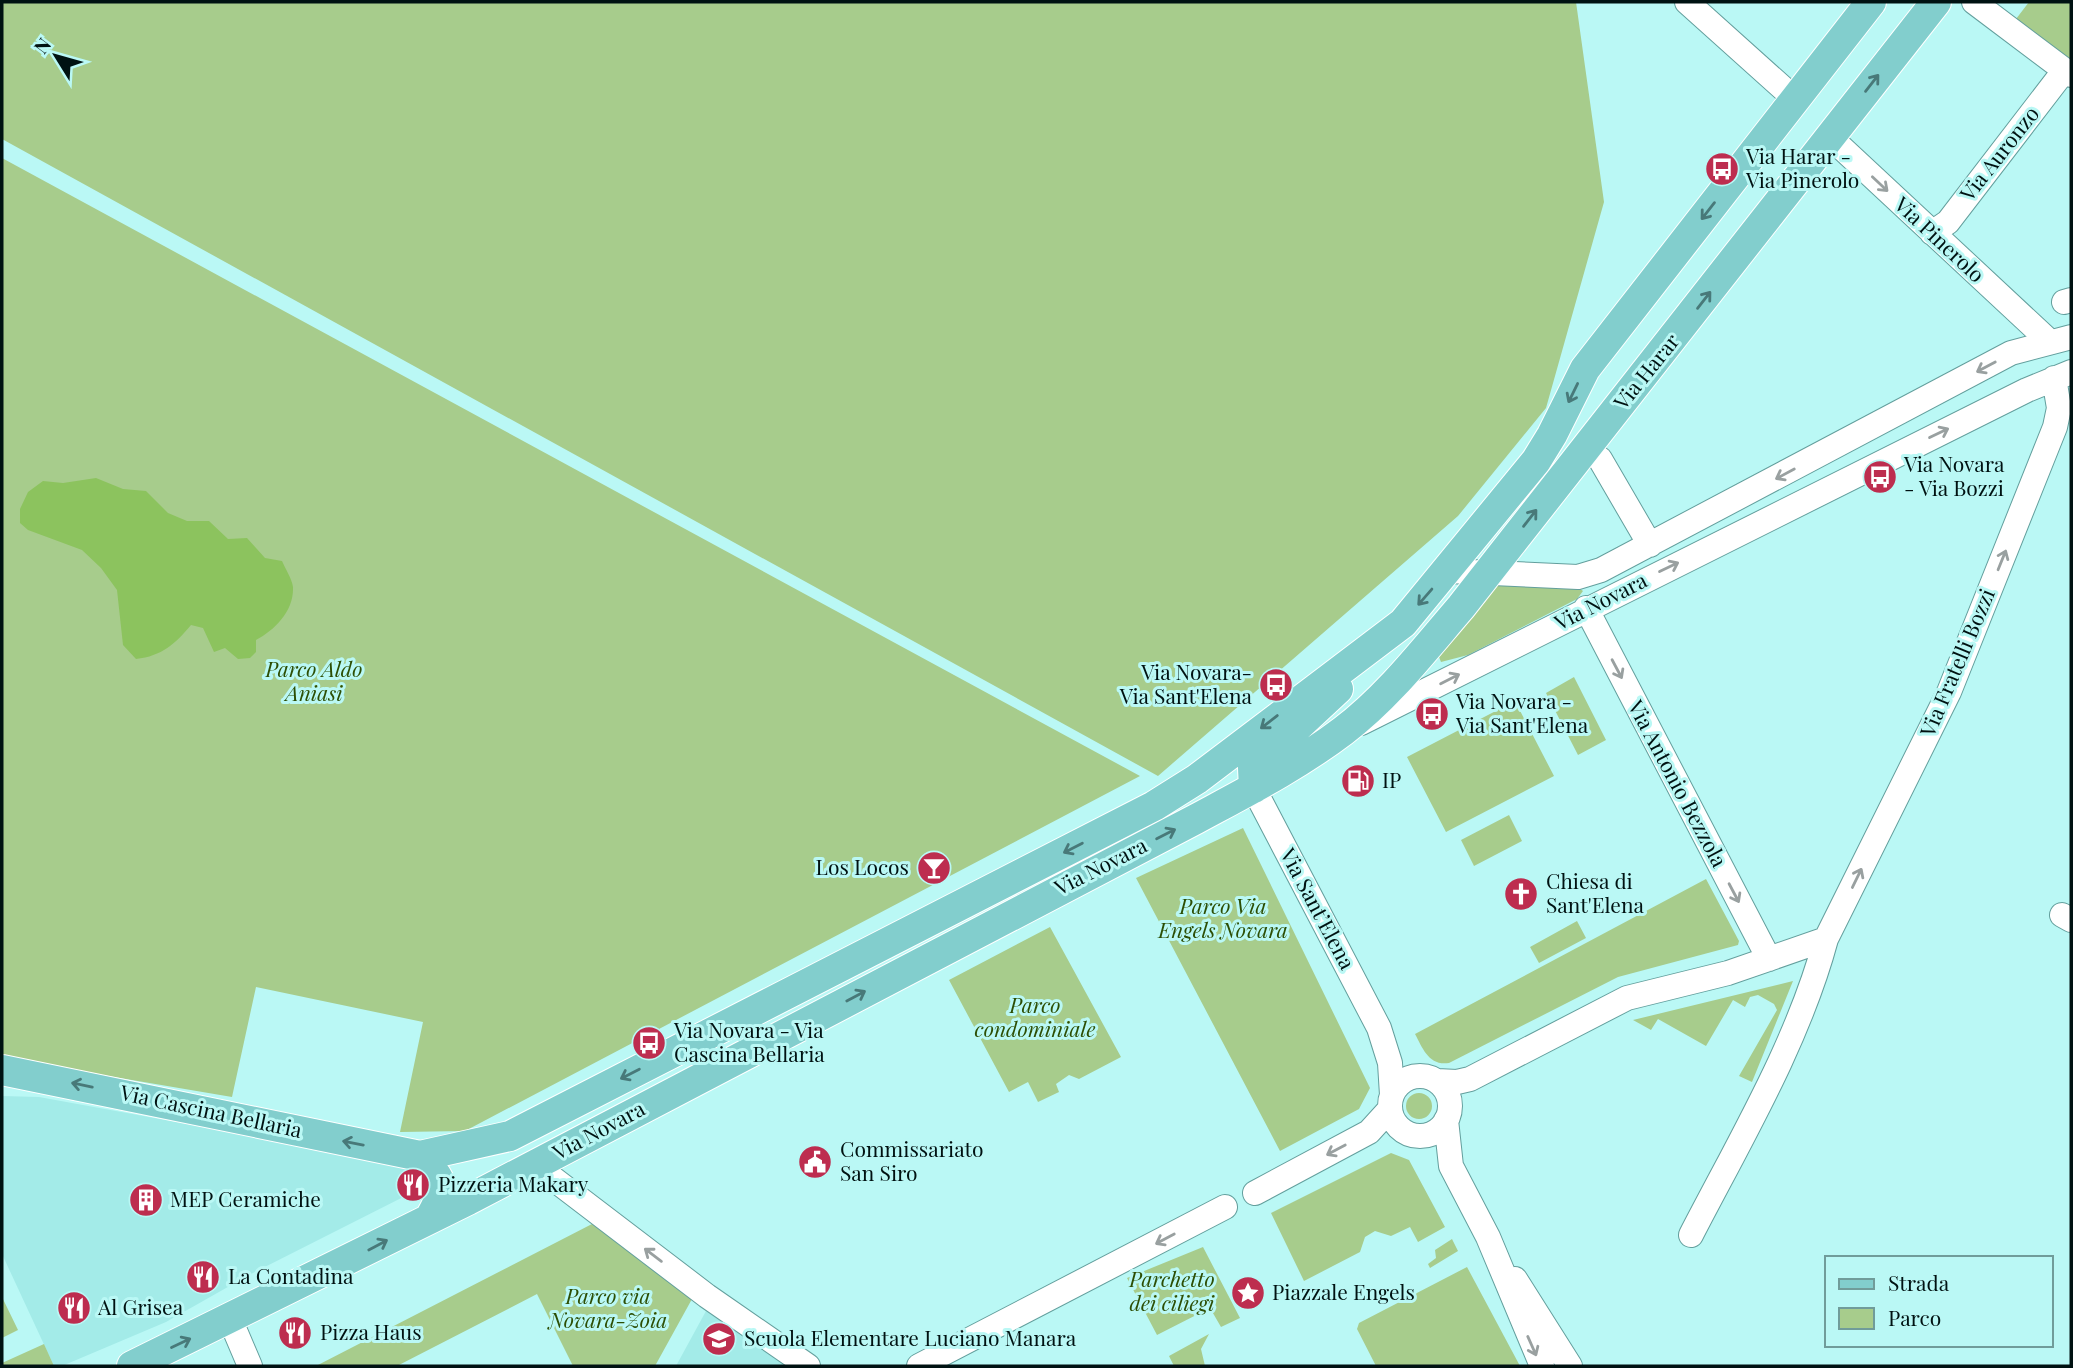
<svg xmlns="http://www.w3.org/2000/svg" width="2073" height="1368" font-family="'Playfair Display',serif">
<rect width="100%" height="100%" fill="#baf8f5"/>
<path fill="#a3ebe8" d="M2,1096L39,1097L331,1150L421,1172L427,1185L249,1275L166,1322L62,1366H54L2,1254Z
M706,1311L786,1366H676Z"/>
<path fill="#a7cc8c" d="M2,2H1576L1604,202L1546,408L1458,516L1158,776L2,139Z
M2029,2H2071V62L2016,19Z
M2,158L1140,776L465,1131L400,1132L423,1022L256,987L232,1097L2,1058Z
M1494,585L1579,588L1583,591L1577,599L1468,655L1441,662L1439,657Z
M1574,677L1606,740L1578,755L1546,693Z
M1515,701L1554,776L1446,832L1407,757Z
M1509,815L1522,841L1474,866L1461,840Z
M1243,828L1370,1088L1359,1109L1280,1151L1136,878Z
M1706,879L1739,941L1738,945L1618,977L1449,1063C1429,1066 1423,1049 1415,1034Z
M1577,921L1586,938L1539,963L1530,947Z
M1050,927L1121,1057L1079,1079L1069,1075L1056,1084L1059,1092L1038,1102L1028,1082L1009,1092L949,980Z
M1793,981L1752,1082L1739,1076L1777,1010L1774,1004L1758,995L1750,997L1745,1007L1733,1000L1706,1046L1658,1019L1651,1030L1633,1020Z
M1406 1106a13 13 0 1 1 26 0a13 13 0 1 1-26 0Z
M1391,1153L1409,1160L1445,1227L1418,1242L1410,1227L1391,1236L1375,1231L1365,1237L1360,1252L1304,1281L1271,1213Z
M592,1224L692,1299L655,1366H573L537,1294L397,1366H316Z
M1452,1239L1458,1251L1430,1268L1428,1264L1436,1258L1435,1250Z
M1203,1247L1240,1318L1221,1327L1210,1308L1157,1335L1127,1278Z
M1467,1267L1520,1366H1376L1357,1329L1359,1323Z
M2,1297L18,1330L2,1338Z
M1209,1334L1201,1349L1205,1366H1174L1169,1356Z
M44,1344L54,1366H2V1363Z"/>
<path fill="#8cc35e" d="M96,478L123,489L146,491L168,513L187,521H209L228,539L247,538L265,558L282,561C285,568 292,579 293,587C294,611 275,630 256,640V652L250,658L238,659L225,648L214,652L203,628L191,625C175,644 162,656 136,659L123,645L117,590L101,568L82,550L28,530L20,523V509L28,492L43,481L63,483Z"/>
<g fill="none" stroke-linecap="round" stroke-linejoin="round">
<g stroke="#639f9d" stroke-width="26">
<path id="minor" d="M1687,2L1795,99
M1974,2L2071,75
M1830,137L2049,341
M1932,233L1948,222L2064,71
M2064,302L2071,300
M1584,449L1600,459L1650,545
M1448,571L1578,577L1601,570L2011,353L2071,337
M1586,608L1769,959
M1361,723L2027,390L2071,372
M1254,789L1379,1028L1390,1063L1392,1095
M2062,915L2071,920
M1390 1106a30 30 0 1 1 60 0a30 30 0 1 1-60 0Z
M1437,1081L1457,1082L1470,1079L1627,998L1728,973L1826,939
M1446,1120L1451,1166L1488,1237L1542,1366
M534,1164L707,1296L808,1366
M1255,1193L1369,1132L1389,1110
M1691,1235C1740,1140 1798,1043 1826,939L1949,692L2055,427L2059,408L2054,378
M1515,1279L1570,1366
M230,1319L250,1366
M919,1366L1225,1207"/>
</g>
<g stroke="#fff" stroke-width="32">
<path id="major" d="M1254,788L1253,768L1338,689
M2,1070L420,1156L510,1136L1154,806L1197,779L1403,623L1536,461L1552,435L1585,369L1871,2
M420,1156C443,1181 448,1187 430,1218
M132,1366L468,1200L1196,819C1246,792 1297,766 1343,731C1388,697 1424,650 1461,607L1936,2"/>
</g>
<use href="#minor" stroke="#fff" stroke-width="24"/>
<use href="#major" stroke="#82cecd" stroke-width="30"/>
</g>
<defs><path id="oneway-shaft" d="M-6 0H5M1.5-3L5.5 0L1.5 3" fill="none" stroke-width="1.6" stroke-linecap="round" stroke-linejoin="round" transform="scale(1.75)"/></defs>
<g stroke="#487979">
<use href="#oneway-shaft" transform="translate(1872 83) rotate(-52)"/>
<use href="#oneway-shaft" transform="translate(1708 211) rotate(128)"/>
<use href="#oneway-shaft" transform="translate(1704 300) rotate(-52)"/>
<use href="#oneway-shaft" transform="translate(1573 393) rotate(116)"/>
<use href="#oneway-shaft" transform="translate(1530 518) rotate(-52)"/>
<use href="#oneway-shaft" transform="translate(1425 597) rotate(131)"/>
<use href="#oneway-shaft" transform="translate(1269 722) rotate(142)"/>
<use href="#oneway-shaft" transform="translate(1166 834) rotate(-27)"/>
<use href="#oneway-shaft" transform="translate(1073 848) rotate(153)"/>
<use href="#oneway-shaft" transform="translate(856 996) rotate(-28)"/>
<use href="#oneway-shaft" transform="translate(630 1074) rotate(153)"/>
<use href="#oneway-shaft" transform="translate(82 1085) rotate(-168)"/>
<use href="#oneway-shaft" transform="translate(353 1143) rotate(-169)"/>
<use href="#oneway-shaft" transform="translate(378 1245) rotate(-28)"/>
<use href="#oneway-shaft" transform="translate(181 1343) rotate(-25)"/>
</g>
<g stroke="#99a0a0">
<use href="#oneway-shaft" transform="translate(1880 184) rotate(43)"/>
<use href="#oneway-shaft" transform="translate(1986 367) rotate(152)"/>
<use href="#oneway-shaft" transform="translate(1939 433) rotate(-26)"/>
<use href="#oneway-shaft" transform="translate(1785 474) rotate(152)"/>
<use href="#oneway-shaft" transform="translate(2002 560) rotate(-68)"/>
<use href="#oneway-shaft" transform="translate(1669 567) rotate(-26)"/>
<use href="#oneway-shaft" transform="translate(1617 669) rotate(62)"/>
<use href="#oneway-shaft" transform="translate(1450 679) rotate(-27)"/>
<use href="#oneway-shaft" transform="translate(1857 878) rotate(-64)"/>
<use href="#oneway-shaft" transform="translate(1734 893) rotate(62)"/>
<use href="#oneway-shaft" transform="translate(1336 1150) rotate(152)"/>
<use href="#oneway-shaft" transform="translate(1165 1239) rotate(152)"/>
<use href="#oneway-shaft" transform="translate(653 1255) rotate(-143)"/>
<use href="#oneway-shaft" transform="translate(1532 1346) rotate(66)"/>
</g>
<defs>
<g id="bus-disc" transform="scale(1.75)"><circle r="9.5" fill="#bd2d4f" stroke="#baf8f5"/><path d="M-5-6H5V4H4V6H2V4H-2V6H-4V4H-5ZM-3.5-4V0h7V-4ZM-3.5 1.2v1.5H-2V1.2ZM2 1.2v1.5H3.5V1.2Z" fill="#fff"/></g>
<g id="fuel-disc" transform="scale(1.75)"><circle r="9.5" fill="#bd2d4f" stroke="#baf8f5"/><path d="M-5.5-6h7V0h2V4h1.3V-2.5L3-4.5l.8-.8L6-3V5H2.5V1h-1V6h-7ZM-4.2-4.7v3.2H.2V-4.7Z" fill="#fff"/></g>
<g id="bar-disc" transform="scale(1.75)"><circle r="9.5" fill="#bd2d4f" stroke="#baf8f5"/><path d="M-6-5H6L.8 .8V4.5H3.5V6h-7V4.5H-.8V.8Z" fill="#fff"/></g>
<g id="church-disc" transform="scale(1.75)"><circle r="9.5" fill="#bd2d4f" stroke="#baf8f5"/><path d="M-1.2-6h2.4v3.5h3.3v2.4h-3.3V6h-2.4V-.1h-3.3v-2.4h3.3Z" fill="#fff"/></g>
<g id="civic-disc" transform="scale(1.75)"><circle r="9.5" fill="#bd2d4f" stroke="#baf8f5"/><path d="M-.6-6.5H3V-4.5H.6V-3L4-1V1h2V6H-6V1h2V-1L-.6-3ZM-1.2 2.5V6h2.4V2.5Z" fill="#fff"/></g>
<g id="restaurant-disc" transform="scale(1.75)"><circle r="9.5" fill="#bd2d4f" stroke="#baf8f5"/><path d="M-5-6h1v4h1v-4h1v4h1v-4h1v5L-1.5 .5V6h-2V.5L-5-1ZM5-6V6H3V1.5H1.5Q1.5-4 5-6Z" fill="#fff"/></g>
<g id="building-disc" transform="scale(1.75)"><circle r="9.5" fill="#bd2d4f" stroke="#baf8f5"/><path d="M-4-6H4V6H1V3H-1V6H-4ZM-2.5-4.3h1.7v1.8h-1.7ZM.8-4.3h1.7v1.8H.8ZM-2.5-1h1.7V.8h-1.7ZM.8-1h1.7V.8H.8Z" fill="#fff"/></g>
<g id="sight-disc" transform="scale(1.75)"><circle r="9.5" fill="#bd2d4f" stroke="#baf8f5"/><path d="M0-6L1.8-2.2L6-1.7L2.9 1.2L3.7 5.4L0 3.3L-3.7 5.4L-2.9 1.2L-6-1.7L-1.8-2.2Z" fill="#fff"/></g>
<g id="school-disc" transform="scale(1.75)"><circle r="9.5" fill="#bd2d4f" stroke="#baf8f5"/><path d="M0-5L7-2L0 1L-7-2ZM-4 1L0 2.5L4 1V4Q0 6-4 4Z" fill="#fff"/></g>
</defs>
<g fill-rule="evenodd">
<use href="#bus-disc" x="1722" y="169"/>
<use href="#bus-disc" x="1880" y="477"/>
<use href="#bus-disc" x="1276" y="685"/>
<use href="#bus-disc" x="1432" y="714"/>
<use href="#fuel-disc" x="1358" y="781"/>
<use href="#bar-disc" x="934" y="868"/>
<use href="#church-disc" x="1521" y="894"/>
<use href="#bus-disc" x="649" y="1043"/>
<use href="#civic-disc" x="815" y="1162"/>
<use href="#restaurant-disc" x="413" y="1185"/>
<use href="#building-disc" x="146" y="1200"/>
<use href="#restaurant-disc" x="203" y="1277"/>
<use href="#sight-disc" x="1248" y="1293"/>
<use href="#restaurant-disc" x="74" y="1308"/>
<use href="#restaurant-disc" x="295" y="1333"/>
<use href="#school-disc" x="719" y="1339"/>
</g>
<g text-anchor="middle" stroke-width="6" stroke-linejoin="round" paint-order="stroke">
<g font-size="21" fill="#001212" stroke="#baf8f5">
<text transform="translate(2000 154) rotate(-52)" y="7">Via Auronzo</text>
<text transform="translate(1939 240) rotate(43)" y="7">Via Pinerolo</text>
<text transform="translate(1647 372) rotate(-51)" y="7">Via Harar</text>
<text transform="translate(1601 602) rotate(-27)" y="7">Via Novara</text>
<text transform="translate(1958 663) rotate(-67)" y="7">Via Fratelli Bozzi</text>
<text transform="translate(1677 784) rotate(62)" y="7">Via Antonio Bezzola</text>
<text transform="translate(1101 867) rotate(-27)" y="7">Via Novara</text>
<text transform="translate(1317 909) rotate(62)" y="7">Via Sant’Elena</text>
<text transform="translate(211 1112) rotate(12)" y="7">Via Cascina Bellaria</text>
<text transform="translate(599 1131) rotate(-28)" y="7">Via Novara</text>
</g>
<g font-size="21" fill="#001212" stroke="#baf8f5" text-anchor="start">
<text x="1746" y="164">Via Harar -<tspan x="1746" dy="24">Via Pinerolo</tspan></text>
<text x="1904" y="472">Via Novara<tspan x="1904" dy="24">- Via Bozzi</tspan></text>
<text x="1252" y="680" text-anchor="end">Via Novara-<tspan x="1252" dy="24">Via Sant'Elena</tspan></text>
<text x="1456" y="709">Via Novara -<tspan x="1456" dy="24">Via Sant'Elena</tspan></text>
<text x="1382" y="788">IP</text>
<text x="909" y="875" text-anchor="end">Los Locos</text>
<text x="1546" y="889">Chiesa di<tspan x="1546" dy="24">Sant'Elena</tspan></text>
<text x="674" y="1038">Via Novara - Via<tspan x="674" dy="24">Cascina Bellaria</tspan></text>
<text x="840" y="1157">Commissariato<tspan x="840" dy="24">San Siro</tspan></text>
<text x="438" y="1192">Pizzeria Makary</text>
<text x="170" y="1207">MEP Ceramiche</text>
<text x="228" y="1284">La Contadina</text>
<text x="1272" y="1300">Piazzale Engels</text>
<text x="98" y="1315">Al Grisea</text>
<text x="320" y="1340">Pizza Haus</text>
<text x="744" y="1346">Scuola Elementare Luciano Manara</text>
</g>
<g font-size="21" font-style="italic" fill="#2c4e04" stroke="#baf8f5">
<text x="314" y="677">Parco Aldo<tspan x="314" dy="24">Aniasi</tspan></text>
<text x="1223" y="914">Parco Via<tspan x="1223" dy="24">Engels Novara</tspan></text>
<text x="1035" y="1013">Parco<tspan x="1035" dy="24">condominiale</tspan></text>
<text x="1172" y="1287">Parchetto<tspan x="1172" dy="24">dei ciliegi</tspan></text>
<text x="608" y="1304">Parco via<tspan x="608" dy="24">Novara-Zoia</tspan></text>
</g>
</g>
<rect width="2073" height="1368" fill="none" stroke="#001212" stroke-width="7"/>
<rect x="1825" y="1256" width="228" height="91" fill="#baf8f5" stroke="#709c9a" stroke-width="2"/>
<rect x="1839" y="1279" width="35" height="10" fill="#82cecd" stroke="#709c9a" stroke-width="2"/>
<text x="1888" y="1291" font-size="21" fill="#001212">Strada</text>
<rect x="1839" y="1308" width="35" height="21" fill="#a7cc8c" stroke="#709c9a" stroke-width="2"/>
<text x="1888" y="1326" font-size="21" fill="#001212">Parco</text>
<g transform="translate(56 56) rotate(307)" stroke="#baf8f5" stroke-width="5" paint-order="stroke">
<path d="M0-5L12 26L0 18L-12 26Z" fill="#001212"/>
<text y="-10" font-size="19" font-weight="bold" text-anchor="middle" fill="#001212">N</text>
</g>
</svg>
